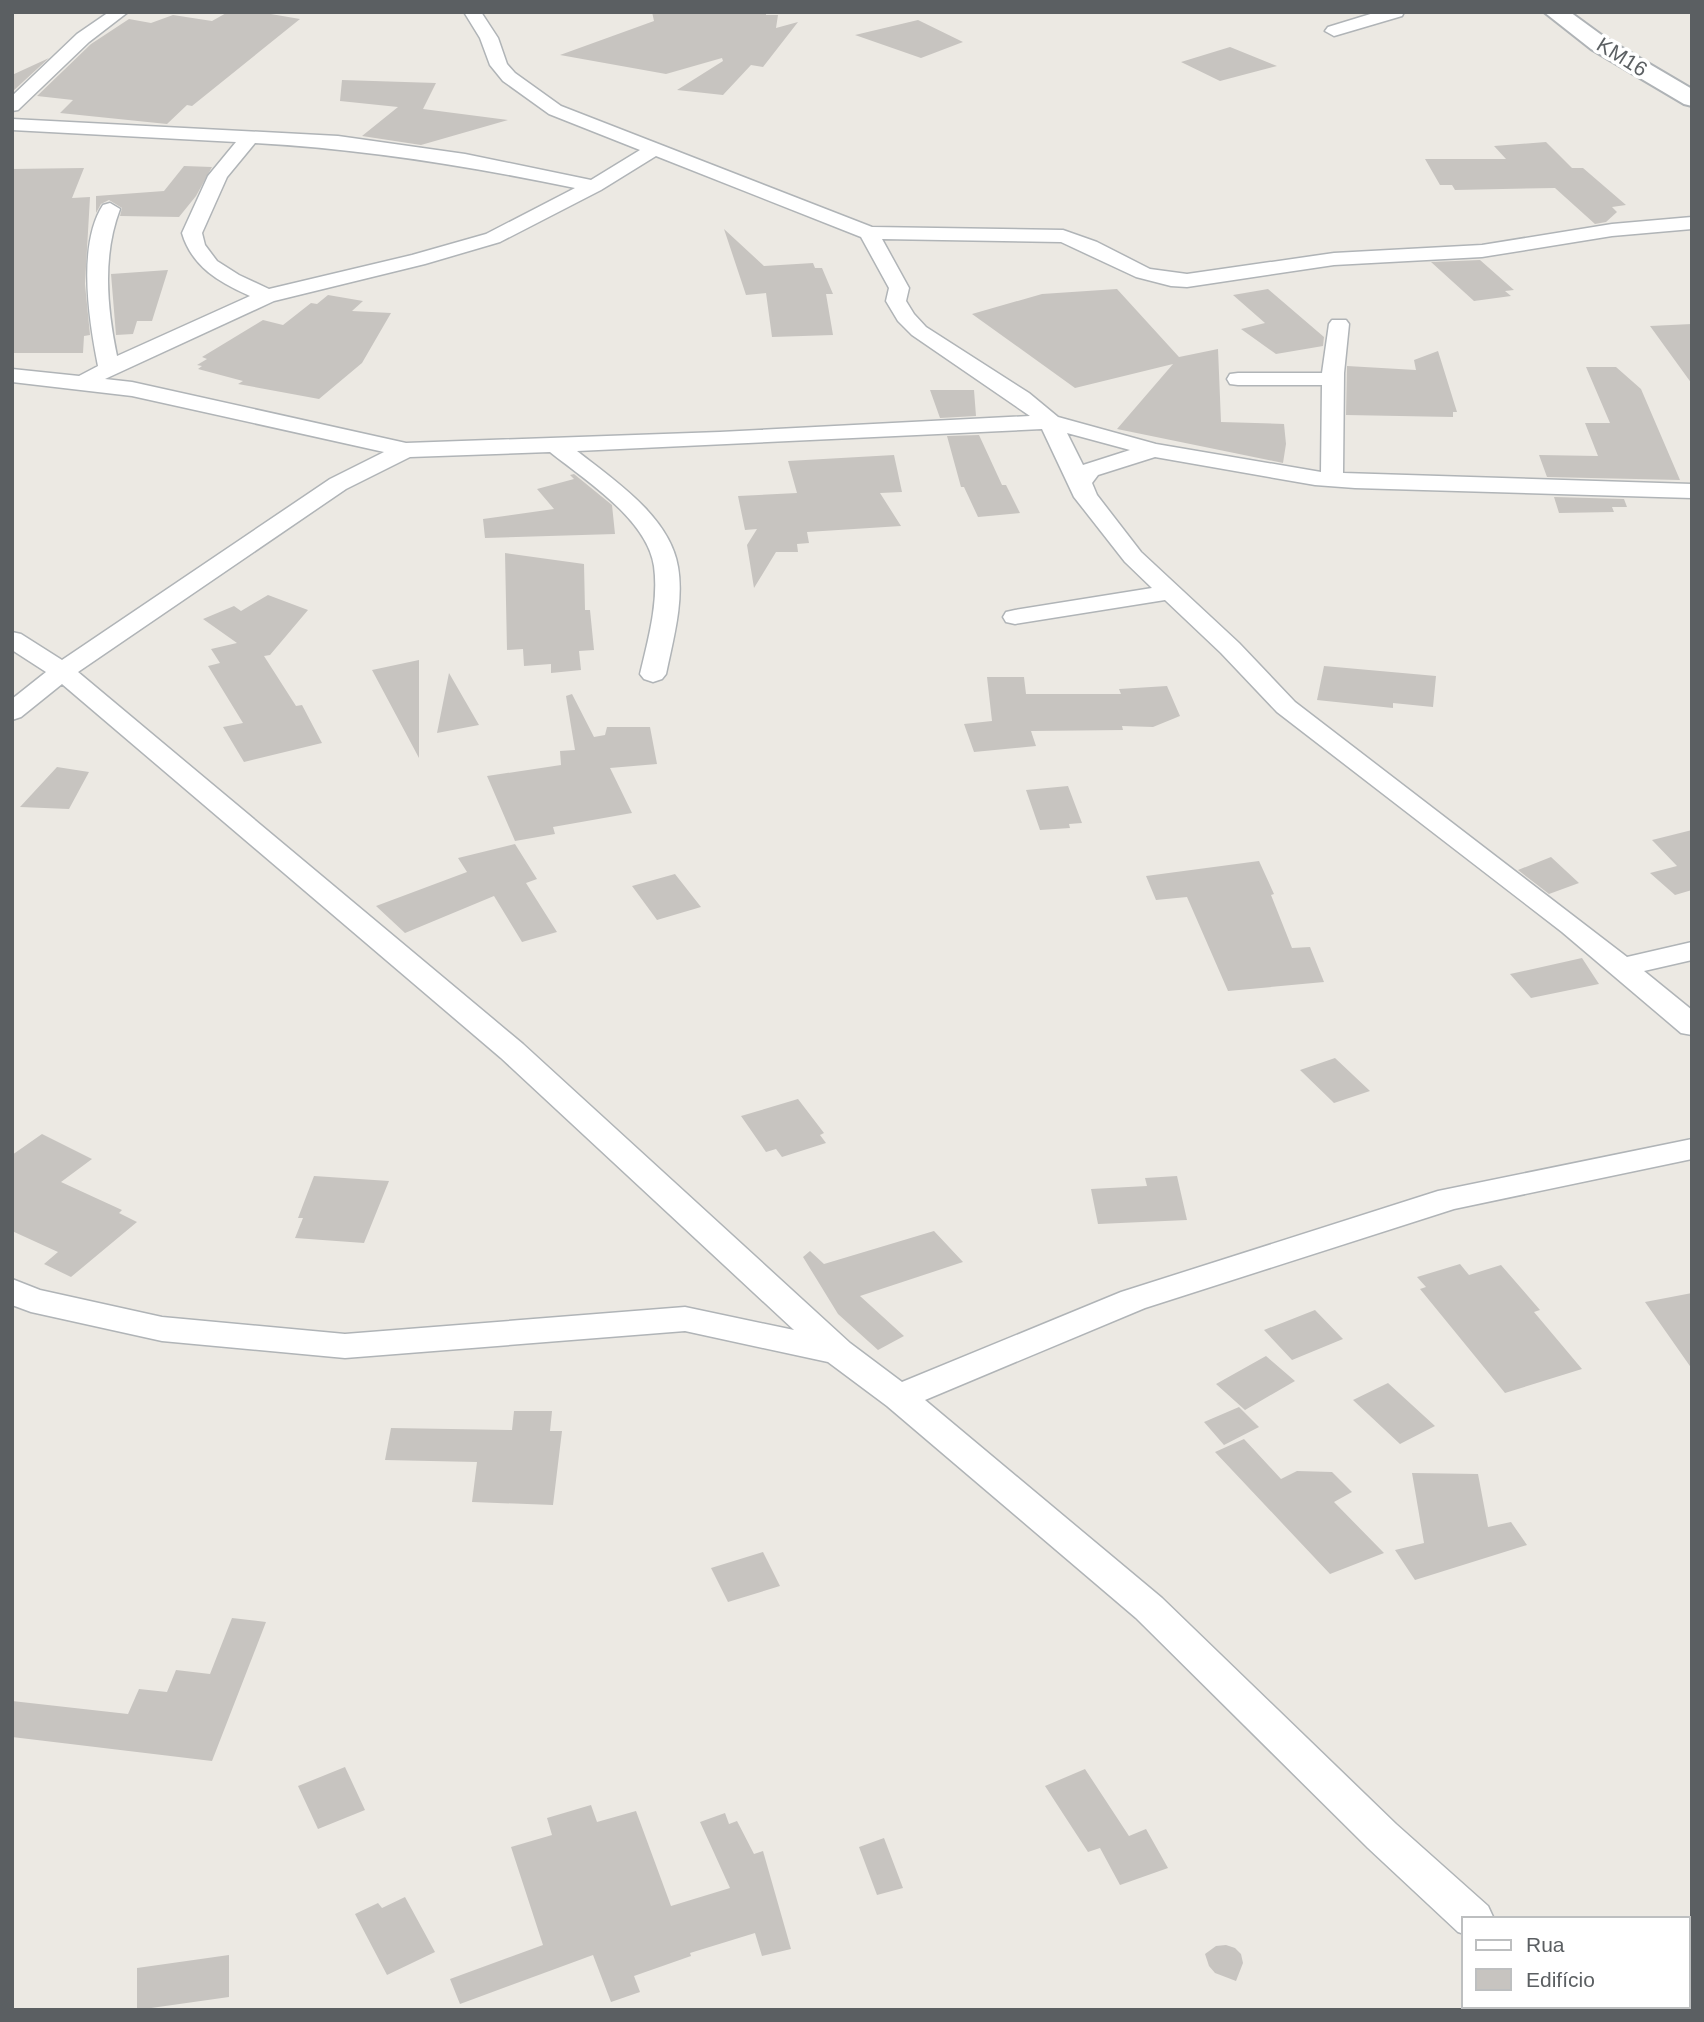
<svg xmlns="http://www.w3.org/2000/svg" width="1704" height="2022" font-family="Arial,sans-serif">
<rect width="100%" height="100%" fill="#ece9e3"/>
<path fill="#c7c4c0" d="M228,12H259L300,19L192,106L187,105L167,124L60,113L73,100L37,96L91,44L129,19L151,23L173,15L212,21Z
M652,12H766V15H778L776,28L798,22L763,67L751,65L723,95L677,90L723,61L722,58L666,74L560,55L654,21Z
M918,20L963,42L921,58L855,35Z
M1230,47L1277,66L1220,81L1181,62Z
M49,58L12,92V75Z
M342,80L436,83L423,109L508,120L421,145L362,136L398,107L340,101Z
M1546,142L1572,168H1583L1626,205L1612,207L1617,212L1606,222L1595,224L1555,188L1455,190L1452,185H1440L1425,159H1506L1494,146Z
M184,166L212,167L196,196L179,217L120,216L122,208L109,200L101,204L96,213V196L164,191Z
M84,168L72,198L90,197L85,284L90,335L84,336L83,353H12V169Z
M724,229L764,266L813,263L815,268H822L833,294H826L833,335L772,337L766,293L746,295Z
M1480,260L1514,290L1505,291L1511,296L1474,301L1431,262Z
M168,270L152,321H137L133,334L116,335L111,274Z
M1117,289L1179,357L1218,349L1221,422L1284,424L1286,444L1283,463L1117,429L1173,364L1075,388L972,314L1042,294Z
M1268,289L1324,337L1323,346L1276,354L1241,329L1265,323L1233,295Z
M328,295L363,301L352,311L391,313L362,363L319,399L238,384L243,381L198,369L202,366L197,365L207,359L202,357L263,320L283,325L311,303L317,304Z
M1692,324V384L1650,326Z
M1438,351L1457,412H1453V417L1346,415L1347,366L1416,370L1414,360Z
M1586,367H1616L1641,389L1680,480L1547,477L1539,455L1598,456L1585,423H1610Z
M930,390H974L976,416L940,418Z
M979,435L1002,485H1006L1020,513L978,517L964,487H961L947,436Z
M894,455L902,492L880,493L901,526L807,532L809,543L797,544L798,552H776L754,588L747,545L757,529L745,530L738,496L797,493L788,461Z
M574,474L612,505L615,534L485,538L483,519L554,509L537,489L574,479L570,475Z
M1554,497L1624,499L1627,507H1612L1614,512L1559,513Z
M505,553L584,564L585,610H590L594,650L579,651L581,670L551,673V664L524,666L523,649L507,650Z
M268,595L308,610L270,655L264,656L296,706L302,705L322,743L244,762L223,727L243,723L208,666L220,663L211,649L237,643L203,619L234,606L241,611Z
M419,660V758L372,670Z
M1324,666L1436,676L1433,707L1393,703V708L1317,700Z
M449,673L479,725L437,733Z
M987,677H1024L1026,694H1121L1119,689L1167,686L1180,716L1153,727L1122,726L1123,730L1031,731L1036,746L974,752L964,724L992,721Z
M572,694L594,737L605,735L607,727H650L657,764L610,768L632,813L553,827L555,834L515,841L487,776L561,765L560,751L575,750L566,696Z
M57,767L89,772L69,809L20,807Z
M1068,786L1082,823L1069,824L1070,828L1040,830L1026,790Z
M1692,830V890L1675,895L1650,873L1677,866L1652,840Z
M515,844L537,879L526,883L557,932L522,942L494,896L405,933L376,906L467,872L458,858Z
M1551,857L1579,883L1549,894L1518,870Z
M1259,861L1274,894L1271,895L1292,948L1310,947L1324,982L1228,991L1187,897L1156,900L1146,876Z
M675,874L701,907L657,920L632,886Z
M1582,958L1599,984L1531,998L1510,974Z
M1335,1058L1370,1091L1334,1103L1300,1070Z
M798,1099L824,1133L820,1135L826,1143L782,1157L776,1149L766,1152L741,1116Z
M42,1134L92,1159L61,1182L122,1210L119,1213L137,1222L71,1277L44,1264L58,1252L12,1231V1155Z
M314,1176L389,1181L364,1243L295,1238L303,1218H298Z
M1177,1176L1187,1220L1098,1224L1091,1189L1147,1186L1145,1178Z
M934,1231L963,1262L860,1296L904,1336L878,1350L838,1314L803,1257L810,1251L824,1264Z
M1460,1264L1469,1275L1501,1265L1540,1310L1534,1312L1582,1369L1505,1393L1420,1289L1426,1287L1417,1277Z
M1692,1293V1369L1645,1302Z
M1315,1310L1343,1339L1292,1360L1264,1330Z
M1266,1356L1295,1381L1245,1410L1216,1384Z
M1388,1383L1435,1426L1400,1444L1353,1400Z
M1239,1407L1259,1427L1224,1445L1204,1422Z
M514,1411H552L550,1431H562L553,1505L472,1502L477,1462L385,1460L391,1428L512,1430Z
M1244,1439L1281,1479L1297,1471L1332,1472L1352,1492L1334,1502L1384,1553L1330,1574L1215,1452Z
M1412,1473L1478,1474L1488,1527L1511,1522L1527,1545L1415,1580L1395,1550L1424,1543Z
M763,1552L780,1586L728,1602L711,1568Z
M232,1618L266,1622L212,1761L12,1737V1701L128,1714L139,1689L167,1692L176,1670L210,1674Z
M345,1767L365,1810L318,1829L298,1786Z
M1085,1769L1129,1836L1146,1829L1168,1868L1120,1885L1100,1848L1088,1852L1045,1786Z
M591,1805L597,1822L636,1811L671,1906L730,1888L700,1822L725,1813L729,1824L737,1821L754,1854L763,1851L791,1949L762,1956L755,1933L690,1953L691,1956L634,1976L640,1992L611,2002L593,1955L460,2004L450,1979L543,1945L511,1847L552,1835L547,1818Z
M884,1838L903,1888L877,1895L859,1847Z
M405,1897L435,1952L387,1975L355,1914L378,1903L382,1908Z
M1226,1945L1235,1948L1241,1954L1243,1963L1236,1981L1215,1973L1209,1966L1205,1954L1216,1946Z
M229,1955V1997L137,2010V1968Z"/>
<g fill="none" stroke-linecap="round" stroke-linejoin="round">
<g stroke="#b0b4b7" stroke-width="3">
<path id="street" d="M109,12H128L89,42L18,110L12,111V96L77,34Z
M464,12H481L498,38L507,64L515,73L561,106L872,227L1063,230L1097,242L1150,269L1187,274L1334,253L1482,245L1612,224L1692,217V229L1612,236L1482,257L1334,265L1187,287L1171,286L1136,277L1061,242L882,239L909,288L906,301L914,314L926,327L1029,393L1058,417L1156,444L1321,472L1322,385H1238L1230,384L1227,379L1230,374L1238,373H1322L1329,324L1332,320H1346L1349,324L1344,373L1343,473L1692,484V498L1355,488L1315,485L1155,457L1098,475L1092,483L1097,495L1141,552L1239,643L1295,702L1627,957L1692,942V960L1644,971L1692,1010V1035L1681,1033L1562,932L1277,712L1221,653L1165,600L1015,624L1006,622L1003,617L1006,612L1015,610L1152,588L1125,562L1074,497L1042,429L577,451C614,480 670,517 678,567C684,602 673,640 666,674L662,679L653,682L644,679L640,674C648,640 659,602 654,566C647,519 585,480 550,452L410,457L346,489L78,672L523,1044L850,1343L902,1382L1121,1292L1438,1191L1692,1139V1159L1454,1209L1145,1308L925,1400L1162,1598L1396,1824L1488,1906L1494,1919H1464V1934L1458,1932L1368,1848L1136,1618L887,1406L828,1362L685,1331L345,1358L162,1341L31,1312L12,1305V1279L40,1290L162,1317L345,1334L685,1307L794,1330L501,1058L62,684L21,717L12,720V699L46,672L12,650V632L21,634L62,660L330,479L384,452L132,396L12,382V369L79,376L98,366C89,321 77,245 103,205L110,203L120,209C102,256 107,308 117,356L250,296C219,282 192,267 182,233L208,176L236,142L12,130V119L338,136L465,154L591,180L640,150L549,114L503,81L490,65L480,38ZM255,143C364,149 469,166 575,188L486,234L412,255L269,289L239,275L217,261L205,245L202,233L227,177ZM656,156L861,237L889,288L886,301L898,321L912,335L1030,416L720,432L406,443L132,382L105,379L274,301L425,264L500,242L601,190ZM1067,433L1130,450L1083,465Z
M1377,12H1404L1402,16L1334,36L1325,31L1328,27Z
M1549,2006H1594L1595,2010H1550Z"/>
</g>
<g stroke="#afb3b6" stroke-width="4">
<path id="secondary" d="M1544,12H1570L1607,39L1692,89V106L1684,104L1591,49Z"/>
</g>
<use href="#street" fill="#fff" fill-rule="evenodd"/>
<use href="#secondary" fill="#fff" fill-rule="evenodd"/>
</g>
<g text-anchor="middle" stroke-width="7" stroke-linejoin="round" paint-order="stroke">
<g font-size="21" fill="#5b5f62" stroke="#fff">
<text transform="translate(1622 57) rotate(32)" y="7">KM16</text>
</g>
</g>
<rect width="1704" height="2022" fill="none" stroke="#5b5f62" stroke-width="28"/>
<rect x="1462" y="1917" width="228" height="91" fill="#ffffff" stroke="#bdbfc0" stroke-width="2"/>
<rect x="1476" y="1940" width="35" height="10" fill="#ffffff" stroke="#bdbfc0" stroke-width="2"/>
<text x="1526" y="1952" font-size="21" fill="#5b5f62">Rua</text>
<rect x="1476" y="1969" width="35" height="21" fill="#c7c4c0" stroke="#bdbfc0" stroke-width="2"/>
<text x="1526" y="1987" font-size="21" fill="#5b5f62">Edifício</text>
</svg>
